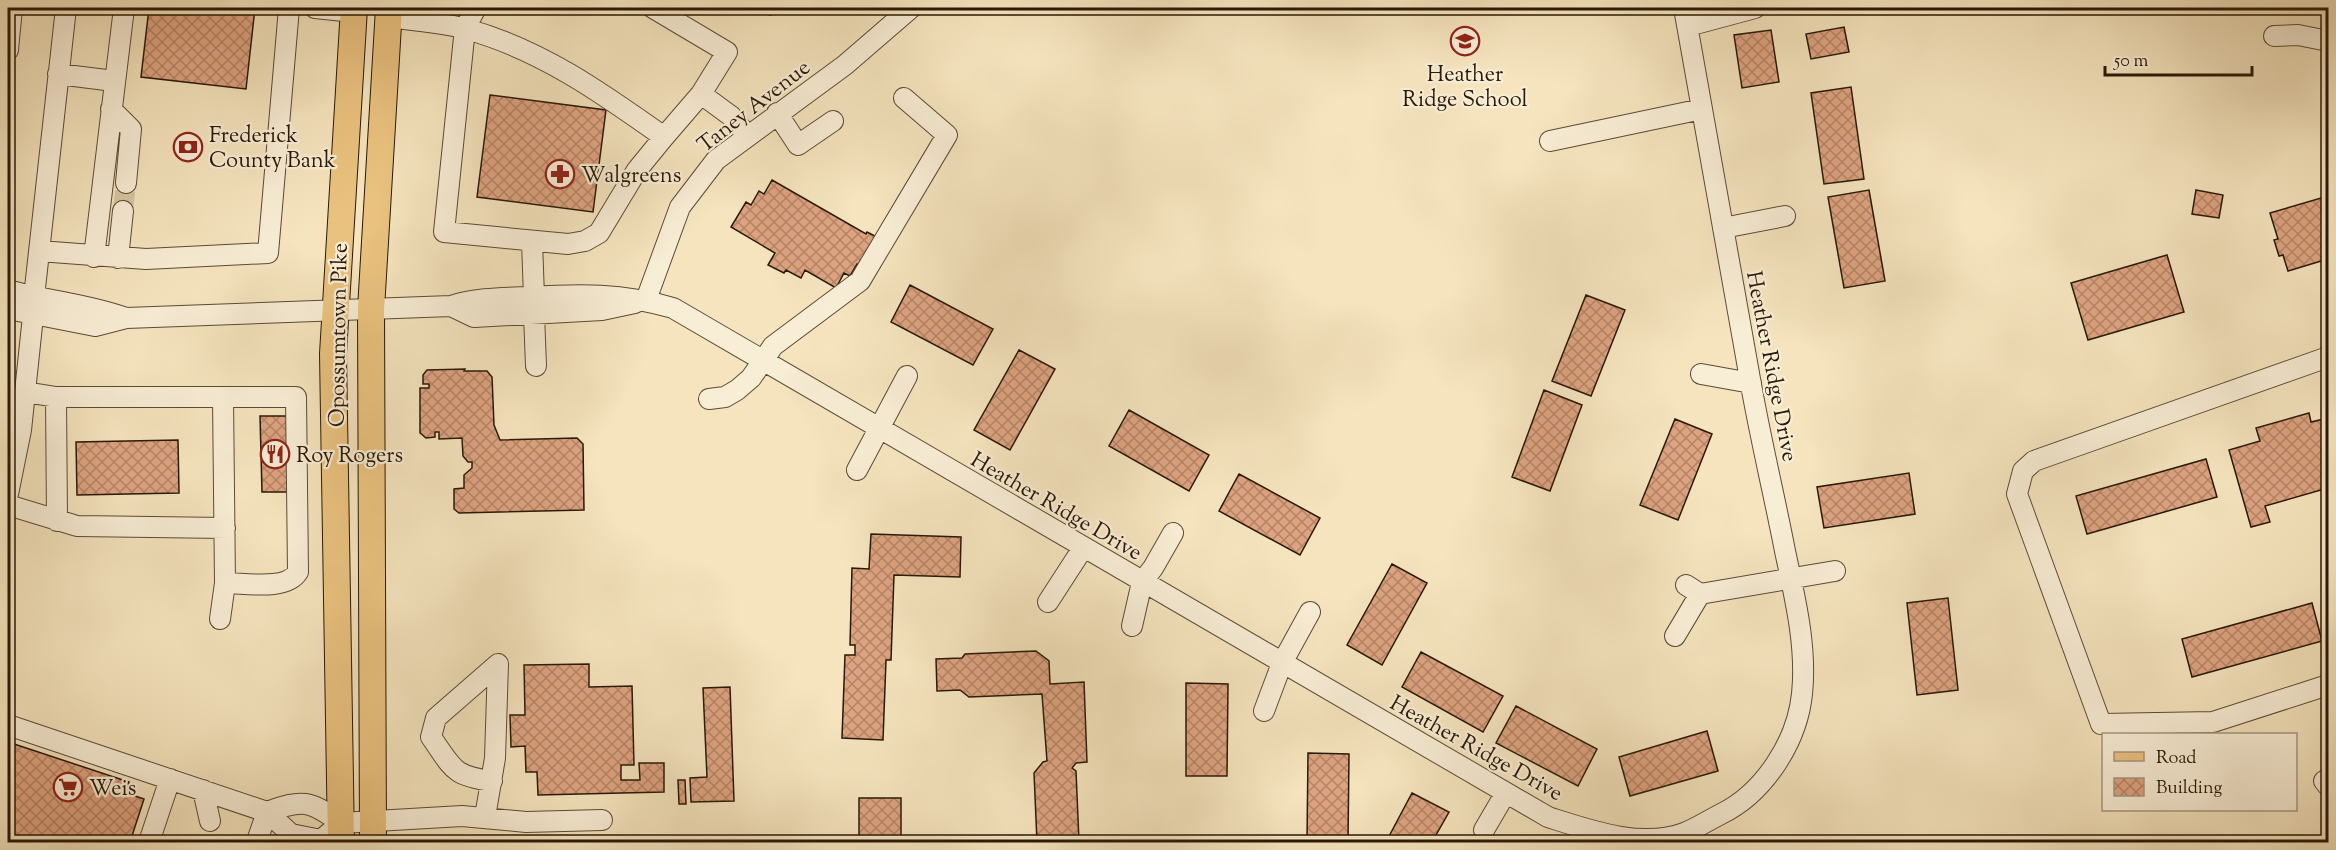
<svg xmlns="http://www.w3.org/2000/svg" width="2336" height="850" font-family="'Sorts Mill Goudy',serif">
<defs>
<pattern id="building-cross-hatch" width="8" height="8" patternUnits="userSpaceOnUse" patternTransform="scale(1.5)"><rect width="8" height="8" fill="#dea380"/><path d="M0 0l8 8M0 8l8-8" fill="none" stroke="#b48467"/></pattern>
</defs>
<rect width="100%" height="100%" fill="#f5e4be"/>
<filter id="stains"><feTurbulence type="fractalNoise" baseFrequency=".00333" numOctaves="4"/><feColorMatrix values="0 0 0 0 .2 0 0 0 0 .09 0 0 0 0 .02 0 0 0 .5 -.17"/></filter>
<radialGradient id="worn" r=".72"><stop offset=".6" stop-color="#630" stop-opacity="0"/><stop offset="1" stop-color="#630" stop-opacity=".3"/></radialGradient>
<path fill="url(#building-cross-hatch)" stroke="#281806" stroke-width="1.5" d="M149,8H255L246,89L141,77Z
M737,8H779L771,15Z
M1844,27L1849,52L1811,59L1806,34Z
M1771,30L1779,82L1742,88L1734,35Z
M1851,87L1864,179L1824,184L1811,93Z
M490,95L606,110L593,212L477,197Z
M772,180L866,234L867,232L879,238L862,267L857,264L850,276L844,273L836,288L805,270L801,278L786,270L784,273L768,265L775,253L731,227L746,202L751,205L759,191L764,194Z
M1869,190L1885,281L1844,288L1828,197Z
M2196,190L2223,195L2219,218L2192,214Z
M2328,196V259L2288,271L2283,255L2279,256L2274,240L2278,239L2270,213Z
M2167,255L2184,312L2088,340L2071,283Z
M910,285L993,329L973,365L891,322Z
M1586,295L1625,310L1591,396L1552,381Z
M1019,350L1055,369L1010,450L974,430Z
M465,369L464,371H487L492,377L494,425L500,440L577,438L583,444L584,510L459,513L454,509V489L464,488V475L472,468V462H468L463,456L462,438L439,439V432H435V437L426,438L420,433V388H429V384H423V375L427,370Z
M1544,390L1582,405L1550,491L1512,477Z
M1129,410L1209,455L1189,491L1109,446Z
M2309,413L2311,422L2328,418V488L2265,506L2270,522L2251,527L2229,450L2260,441L2256,428Z
M260,416H288L289,492H262Z
M1675,419L1712,434L1678,520L1640,505Z
M178,440L179,493L77,495L76,442Z
M2206,459L2217,497L2087,534L2076,496Z
M1909,473L1915,514L1824,528L1817,487Z
M1239,474L1320,518L1300,555L1219,511Z
M871,534L961,537L960,577L894,575L891,660H886L883,740L842,738L845,655H855V645H850L852,568L869,569Z
M1392,564L1427,583L1382,665L1347,645Z
M1948,598L1958,690L1917,695L1907,603Z
M2312,603L2322,641L2192,677L2182,639Z
M1036,651L1049,661L1050,684L1084,682L1087,762L1076,763L1072,768L1076,771L1079,842H1037L1034,773L1043,762L1047,761L1042,694L969,697L960,690L937,691L936,659L962,658L965,654Z
M1421,652L1503,696L1483,732L1402,687Z
M589,664V687L632,686L634,765H621V780H640L639,763H664V792L538,795L537,772H526L525,746L511,747L510,715H525L524,665Z
M1186,683L1228,684L1227,776H1186Z
M730,687L734,801L691,802L690,778L707,777L703,688Z
M1516,706L1597,749L1578,786L1496,743Z
M1707,731L1718,771L1630,796L1619,757Z
M8,742L129,782L126,793L144,799L130,842H8Z
M1308,753L1349,754L1348,842H1307Z
M678,780H685L686,804H679Z
M1412,793L1449,812L1432,842H1386Z
M859,798H901V842H859Z"/>
<g fill="none" stroke-linecap="round" stroke-linejoin="round">
<path stroke="#d6c5a2" stroke-width="20" stroke-dasharray="20 10" stroke-linecap="butt" d="M123,211L126,183"/>
<g stroke="#5b4b34" stroke-width="22">
<path id="minor" d="M315,8L354,12
M653,8L727,52L701,94L664,137
M388,17C413,21 441,22 466,29C540,49 602,93 664,137L637,170L599,233L585,241L568,244L444,232L465,28L476,8
M1688,26L1755,8
M2274,36L2298,35L2328,41
M8,50L12,8
M58,74L114,81
M701,94L731,116L747,135
M111,109L131,129L126,183
M777,113L798,145L833,121
M1550,141L1702,109
M1723,228L1785,216
M532,241L534,297
M39,251L146,259L268,253L289,8
M94,257L124,8
M118,258L123,211
M8,290C47,301 88,304 126,318
M34,297L66,8
M646,300L680,207L716,160L845,65L911,8
M451,306L474,317L602,310L635,303
M8,309L95,326L126,318L451,306C476,298 501,298 528,297C581,294 621,293 673,308L1548,817C1589,830 1641,849 1684,833C1697,828 1709,820 1721,814C1764,793 1797,742 1802,694C1807,647 1795,598 1785,551C1774,494 1760,437 1750,379C1727,255 1706,131 1684,8
M534,314L536,366
M2328,357L2034,461L2023,471L2017,494L2101,724L2213,722L2328,685
M1701,374L1751,383
M25,392L56,397H296L298,572C286,591 246,583 225,583
M56,397L57,521
M709,399L725,397L737,390L751,378L773,346L860,281L947,135L904,98
M857,470L907,376
M8,494L21,430L33,316
M8,505L77,526L225,528
M1686,585L1700,594L1835,571
M1048,602L1083,548
M220,619L225,583L223,397
M1132,626L1142,582L1153,568L1173,533
M1675,636L1700,594
M1264,711L1282,663L1310,612
M8,725L267,812L291,834L321,840L341,823L462,816L526,822L602,820
M492,781C452,776 453,768 431,737L436,718L498,664
M2324,781L2328,786
M203,790L210,821
M267,812C302,799 310,800 341,823
M485,817L495,758L498,664
M1484,830L1505,794
M258,838L267,812
M149,842L170,779"/>
</g>
<g stroke="#281806" stroke-width="28">
<path id="major" d="M341,842L333,354L354,8
M373,842L371,309L389,8"/>
</g>
<use href="#minor" stroke="#f8edd5" stroke-width="20"/>
<use href="#major" stroke="#eac27f" stroke-width="26"/>
</g>
<defs>
<g id="school-ring" transform="scale(1.5)"><circle r="9.5" fill="#f8edd5" stroke="#8f2418" stroke-width="1.5"/><path d="M0-5L7-2L0 1L-7-2ZM-4 1L0 2.5L4 1V4Q0 6-4 4Z" fill="#8f2418"/></g>
<g id="bank-ring" transform="scale(1.5)"><circle r="9.5" fill="#f8edd5" stroke="#8f2418" stroke-width="1.5"/><path d="M-6-4H6V4H-6ZM0-2.3a2.3 2.3 0 1 0 0 4.6a2.3 2.3 0 1 0 0-4.6Z" fill="#8f2418"/></g>
<g id="pharmacy-ring" transform="scale(1.5)"><circle r="9.5" fill="#f8edd5" stroke="#8f2418" stroke-width="1.5"/><path d="M-2-6h4v4h4v4h-4v4h-4v-4h-4v-4h4Z" fill="#8f2418"/></g>
<g id="restaurant-ring" transform="scale(1.5)"><circle r="9.5" fill="#f8edd5" stroke="#8f2418" stroke-width="1.5"/><path d="M-5-6h1v4h1v-4h1v4h1v-4h1v5L-1.5 .5V6h-2V.5L-5-1ZM5-6V6H3V1.5H1.5Q1.5-4 5-6Z" fill="#8f2418"/></g>
<g id="supermarket-ring" transform="scale(1.5)"><circle r="9.5" fill="#f8edd5" stroke="#8f2418" stroke-width="1.5"/><path d="M-6-5.5h2.5l.6 2H6L4.5 2H-2.5L-4.4-4H-6ZM-1.5 3.2a1.3 1.3 0 1 0 .1 0ZM3 3.2a1.3 1.3 0 1 0 .1 0Z" fill="#8f2418"/></g>
</defs>
<g fill-rule="evenodd">
<use href="#school-ring" x="1465" y="41"/>
<use href="#bank-ring" x="188" y="147"/>
<use href="#pharmacy-ring" x="560" y="174"/>
<use href="#restaurant-ring" x="275" y="454"/>
<use href="#supermarket-ring" x="68" y="787"/>
</g>
<g text-anchor="middle" stroke-width="4.5" stroke-linejoin="round" paint-order="stroke">
<g font-size="22" fill="#281806" stroke="#f8edd5" text-anchor="start">
<text x="1465" y="81" text-anchor="middle">Heather<tspan x="1465" dy="25">Ridge School</tspan></text>
<text x="209" y="142">Frederick<tspan x="209" dy="25">County Bank</tspan></text>
<text x="581" y="182">Walgreens</text>
<text x="296" y="462">Roy Rogers</text>
<text x="89" y="795">Weis</text>
</g>
<g font-size="22" fill="#281806" stroke="#f8edd5">
<text transform="translate(753 105) rotate(-38)" y="8">Taney Avenue</text>
<text transform="translate(337 335) rotate(-89)" y="8">Opossumtown Pike</text>
<text transform="translate(1773 366) rotate(79)" y="8">Heather Ridge Drive</text>
<text transform="translate(1057 505) rotate(30)" y="8">Heather Ridge Drive</text>
<text transform="translate(1477 747) rotate(29)" y="8">Heather Ridge Drive</text>
</g>
</g>
<rect width="2336" height="850" fill="none" stroke="#f5e4be" stroke-width="30"/>
<rect x="9" y="9" width="2318" height="832" fill="none" stroke="#281806" stroke-width="3"/>
<rect x="15" y="15" width="2306" height="820" fill="none" stroke="#281806" stroke-width="1.5"/>
<rect x="2102" y="733" width="195" height="78" fill="#f8edd5" stroke="#a59882" stroke-width="1.5"/>
<rect x="2114" y="752" width="30" height="9" fill="#eac27f" stroke="#a59882" stroke-width="1.5"/>
<text x="2156" y="763" font-size="18" fill="#281806">Road</text>
<rect x="2114" y="778" width="30" height="18" fill="url(#building-cross-hatch)" stroke="#a59882" stroke-width="1.5"/>
<text x="2156" y="793" font-size="18" fill="#281806">Building</text>
<path d="M2105 66v9h147v-9" fill="none" stroke="#281806" stroke-width="3"/>
<text x="2114" y="66" font-size="18" fill="#281806" stroke="#f8edd5" stroke-width="4.5" paint-order="stroke">50 m</text>
<rect width="100%" height="100%" filter="url(#stains)"/>
<rect width="100%" height="100%" fill="url(#worn)"/>
</svg>
